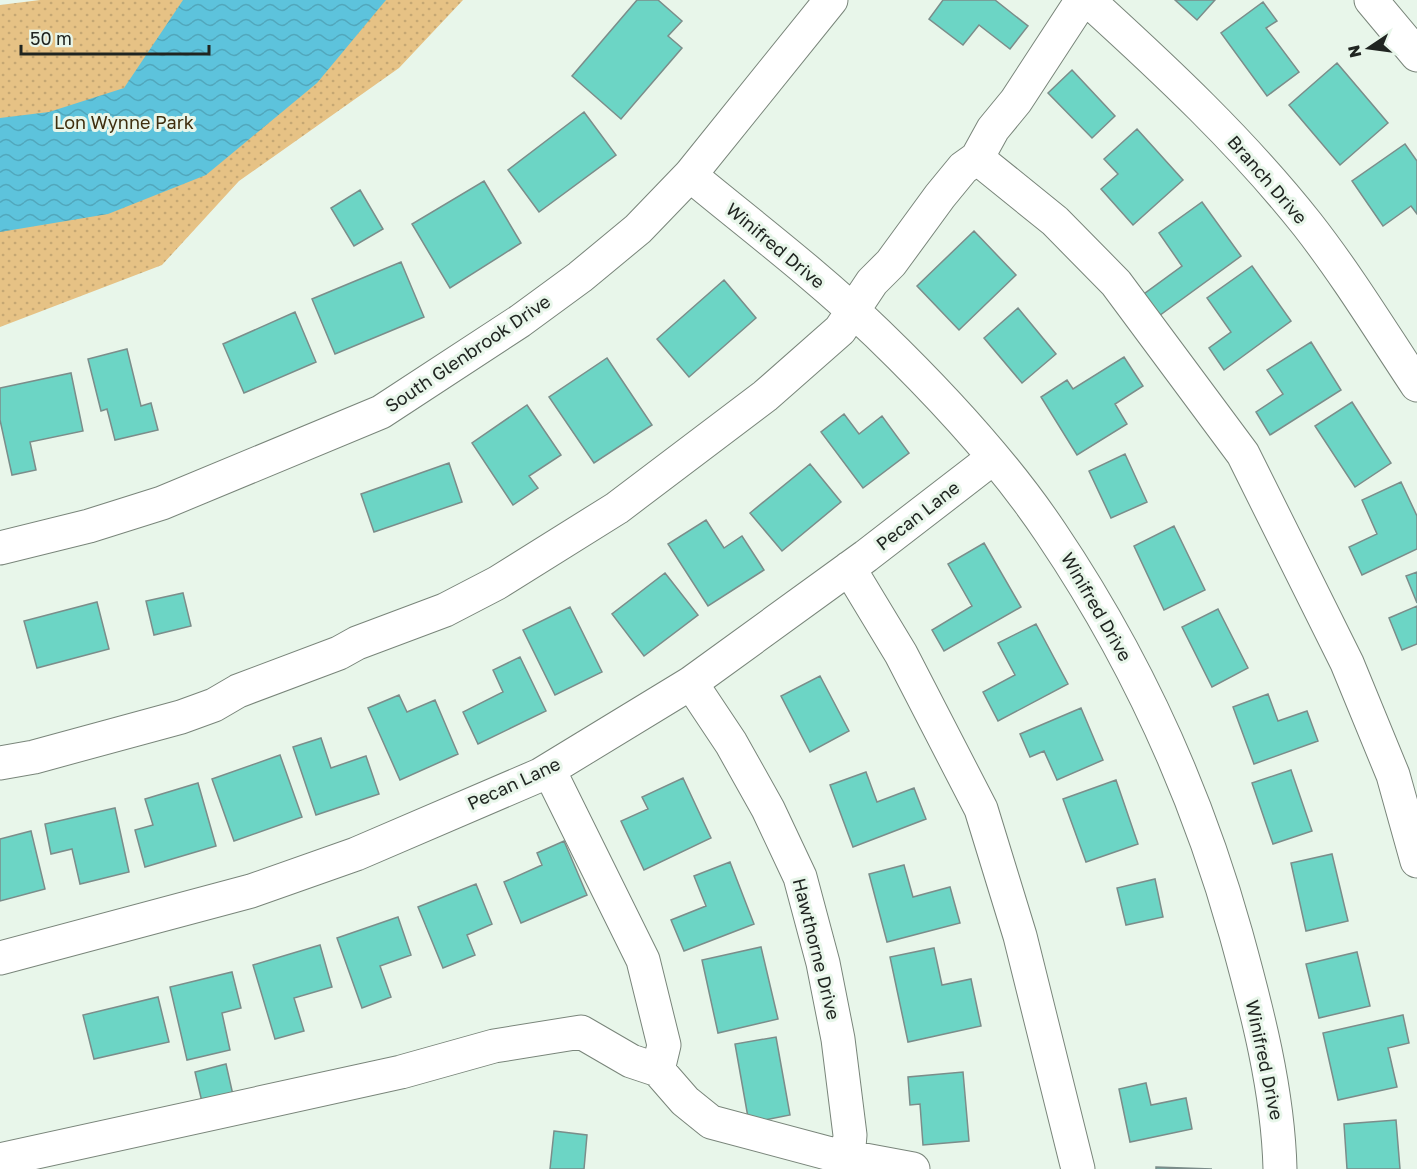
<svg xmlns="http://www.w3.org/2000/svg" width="1417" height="1169" font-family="'Golos Text',sans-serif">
<defs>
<pattern id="park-dots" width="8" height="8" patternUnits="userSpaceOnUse" patternTransform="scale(1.5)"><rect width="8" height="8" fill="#e6c285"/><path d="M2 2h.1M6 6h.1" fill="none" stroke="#c5a773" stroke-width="1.8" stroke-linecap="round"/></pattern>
<pattern id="water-waves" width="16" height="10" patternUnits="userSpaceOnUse" patternTransform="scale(1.5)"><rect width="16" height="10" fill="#5dc3dc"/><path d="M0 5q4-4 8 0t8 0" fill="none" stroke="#51a7bc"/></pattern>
</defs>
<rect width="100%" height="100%" fill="#e8f6ea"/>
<path fill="url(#park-dots)" d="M40,0H463L399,68L239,181L162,265L0,327V5Z"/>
<path fill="url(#water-waves)" d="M183,0H386L317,83L206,175L108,214L0,232V118L49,112L124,88Z"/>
<path fill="#6cd5c5" stroke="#7b8d8a" stroke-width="1.5" d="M637,0H658L682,21L668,36L682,48L621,119L572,76Z
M943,0H995L1028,26L1010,49L979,25L963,45L929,19Z
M1175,0H1215L1197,20Z
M1263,2L1277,21L1266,28L1299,72L1267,96L1221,33Z
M1337,63L1388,123L1340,165L1289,105Z
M1072,70L1115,116L1092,138L1048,93Z
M584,112L616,155L539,212L508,170Z
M1137,129L1183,180L1133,225L1101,189L1118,174L1104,159Z
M1405,144L1417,161V214L1411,206L1383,226L1352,181Z
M484,181L521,243L450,288L412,224Z
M360,190L383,229L354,246L331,208Z
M1202,202L1241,256L1152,321L1137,299L1182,266L1159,233Z
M974,231L1016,275L959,330L917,286Z
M401,262L424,317L335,354L312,299Z
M1252,266L1291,321L1224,370L1209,348L1231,332L1207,298Z
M724,280L756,318L689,377L657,339Z
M1018,308L1056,354L1022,383L984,338Z
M295,312L316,362L244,393L223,344Z
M1311,342L1341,390L1270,435L1256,412L1283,394L1267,370Z
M127,349L141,406L151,403L158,430L115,440L107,409L101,411L88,359Z
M1124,357L1143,386L1115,404L1127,424L1077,455L1041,397L1067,380L1073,389Z
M607,358L652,425L594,463L549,397Z
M71,373L83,431L30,442L36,470L12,475L0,420V388Z
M1352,402L1391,463L1355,487L1315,426Z
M527,405L561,455L529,476L538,488L513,505L472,443Z
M844,414L859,434L882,416L909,453L863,488L821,432Z
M1125,454L1147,502L1111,518L1089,471Z
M449,463L462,502L374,532L361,494Z
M810,464L841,502L782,551L750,513Z
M1401,482L1417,516V549L1362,575L1349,547L1377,534L1362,500Z
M706,520L724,548L742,536L764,570L708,606L668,544Z
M1174,526L1205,590L1164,610L1134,546Z
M984,543L1021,607L944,651L932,630L972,606L948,564Z
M1417,572V603L1406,576Z
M665,573L698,615L644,656L612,614Z
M183,593L191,626L154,635L146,601Z
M97,602L109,649L37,668L24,621Z
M1417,606V644L1402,650L1389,618Z
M570,607L602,672L555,695L523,630Z
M1218,609L1248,668L1212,687L1182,627Z
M1036,624L1068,684L998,721L983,692L1015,675L998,643Z
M520,657L546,711L478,744L463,712L503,692L493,670Z
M820,676L849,731L810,752L781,696Z
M1268,694L1278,721L1307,711L1318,741L1254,764L1233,707Z
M399,695L407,712L435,700L458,754L400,780L368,708Z
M1081,708L1103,760L1057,780L1044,751L1030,757L1020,734Z
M321,738L331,768L366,756L379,794L316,815L293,747Z
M280,755L302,817L234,841L212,779Z
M1291,770L1312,831L1273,844L1252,783Z
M866,772L877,802L914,788L926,819L853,847L830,785Z
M683,778L711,838L644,870L621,821L648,809L642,797Z
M1116,780L1138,844L1086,862L1063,799Z
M198,783L216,846L145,867L135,830L153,825L145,799Z
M115,808L129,872L80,884L72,849L51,854L45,824Z
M31,831L45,889L0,901V839Z
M564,841L587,895L521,923L504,882L542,865L537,853Z
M1332,854L1348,921L1306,931L1291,863Z
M730,862L754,924L684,951L671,920L706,906L694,876Z
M904,865L913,897L950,887L960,923L887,942L869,874Z
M1155,879L1163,917L1126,925L1117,888Z
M476,884L492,924L467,935L475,955L443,968L418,907Z
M398,917L411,955L380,966L391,997L362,1008L337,938Z
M320,945L332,987L294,998L304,1031L275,1039L253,965Z
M761,947L778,1019L718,1033L702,960Z
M934,948L942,985L971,979L981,1026L908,1042L890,957Z
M1357,952L1370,1006L1319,1018L1306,964Z
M232,972L241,1008L222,1013L230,1050L187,1060L170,987Z
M158,997L169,1042L94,1059L83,1015Z
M1403,1015L1409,1043L1388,1048L1397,1087L1338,1100L1323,1033Z
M776,1037L790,1115L749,1123L735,1044Z
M226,1064L233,1095L202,1102L195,1072Z
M963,1072L969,1141L923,1145L920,1104L910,1105L908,1077Z
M1146,1083L1151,1105L1186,1098L1192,1129L1130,1142L1119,1089Z
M1396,1120L1400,1169H1347L1344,1124Z
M554,1131L587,1135L584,1169H550Z
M1156,1167L1212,1169H1156Z"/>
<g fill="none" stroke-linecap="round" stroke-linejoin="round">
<g stroke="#79857a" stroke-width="35">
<path id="minor" d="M1088,0C1165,70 1242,142 1307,224C1347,275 1381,331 1417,385
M1371,0L1417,55
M977,158L1055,221L1116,283L1243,454L1347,663L1393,775L1417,861
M690,175C753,227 819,277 878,334C940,394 1003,461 1051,533C1134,656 1196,791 1236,934C1257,1010 1278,1090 1280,1169
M0,548L89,526L162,503L381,412L520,321L580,277L638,229L690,175L831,0
M849,568L901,654L981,809L1020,936L1078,1169
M691,683L731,743L768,809L800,877L823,963L838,1039L850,1135L847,1169
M0,763L34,757L181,717L214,705L238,691L339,653L357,643L445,610L497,583L617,508L765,396L840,330L872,282L891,263L940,196L963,168L977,158L993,129L1016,101L1082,0
M549,770L643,960L664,1045L658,1070
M0,958L251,891L356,854L540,775L691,683L866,556L993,458
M0,1160L401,1072L494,1046L581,1032L631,1061L658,1070L685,1101L711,1122L827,1153L913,1169"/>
</g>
<use href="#minor" stroke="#fff" stroke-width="33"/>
</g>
<g text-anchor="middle" stroke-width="6" stroke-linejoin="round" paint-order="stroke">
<g font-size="18" fill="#3f2e0e" stroke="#e8f6ea">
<text x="124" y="129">Lon Wynne Park</text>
</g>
<g font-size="18" fill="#202521" stroke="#e8f6ea">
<text transform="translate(1267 180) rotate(49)" y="6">Branch Drive</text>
<text transform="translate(775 246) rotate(40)" y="6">Winifred Drive</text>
<text transform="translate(468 354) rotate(-34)" y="6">South Glenbrook Drive</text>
<text transform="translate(918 516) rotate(-38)" y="6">Pecan Lane</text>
<text transform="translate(1096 607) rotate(60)" y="6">Winifred Drive</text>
<text transform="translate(514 784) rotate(-25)" y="6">Pecan Lane</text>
<text transform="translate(816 949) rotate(76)" y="6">Hawthorne Drive</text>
<text transform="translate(1264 1060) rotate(78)" y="6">Winifred Drive</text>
</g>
</g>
<g transform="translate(1369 48) rotate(257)" stroke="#e8f6ea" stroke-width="4.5" paint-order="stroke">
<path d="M0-4.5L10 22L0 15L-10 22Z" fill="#202521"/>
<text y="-9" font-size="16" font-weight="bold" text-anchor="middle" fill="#202521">N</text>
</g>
<path d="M21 45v9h188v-9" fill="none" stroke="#202521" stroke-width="3"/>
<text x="30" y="45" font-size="18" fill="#202521" stroke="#e8f6ea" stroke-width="4.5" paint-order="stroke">50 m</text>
</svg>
